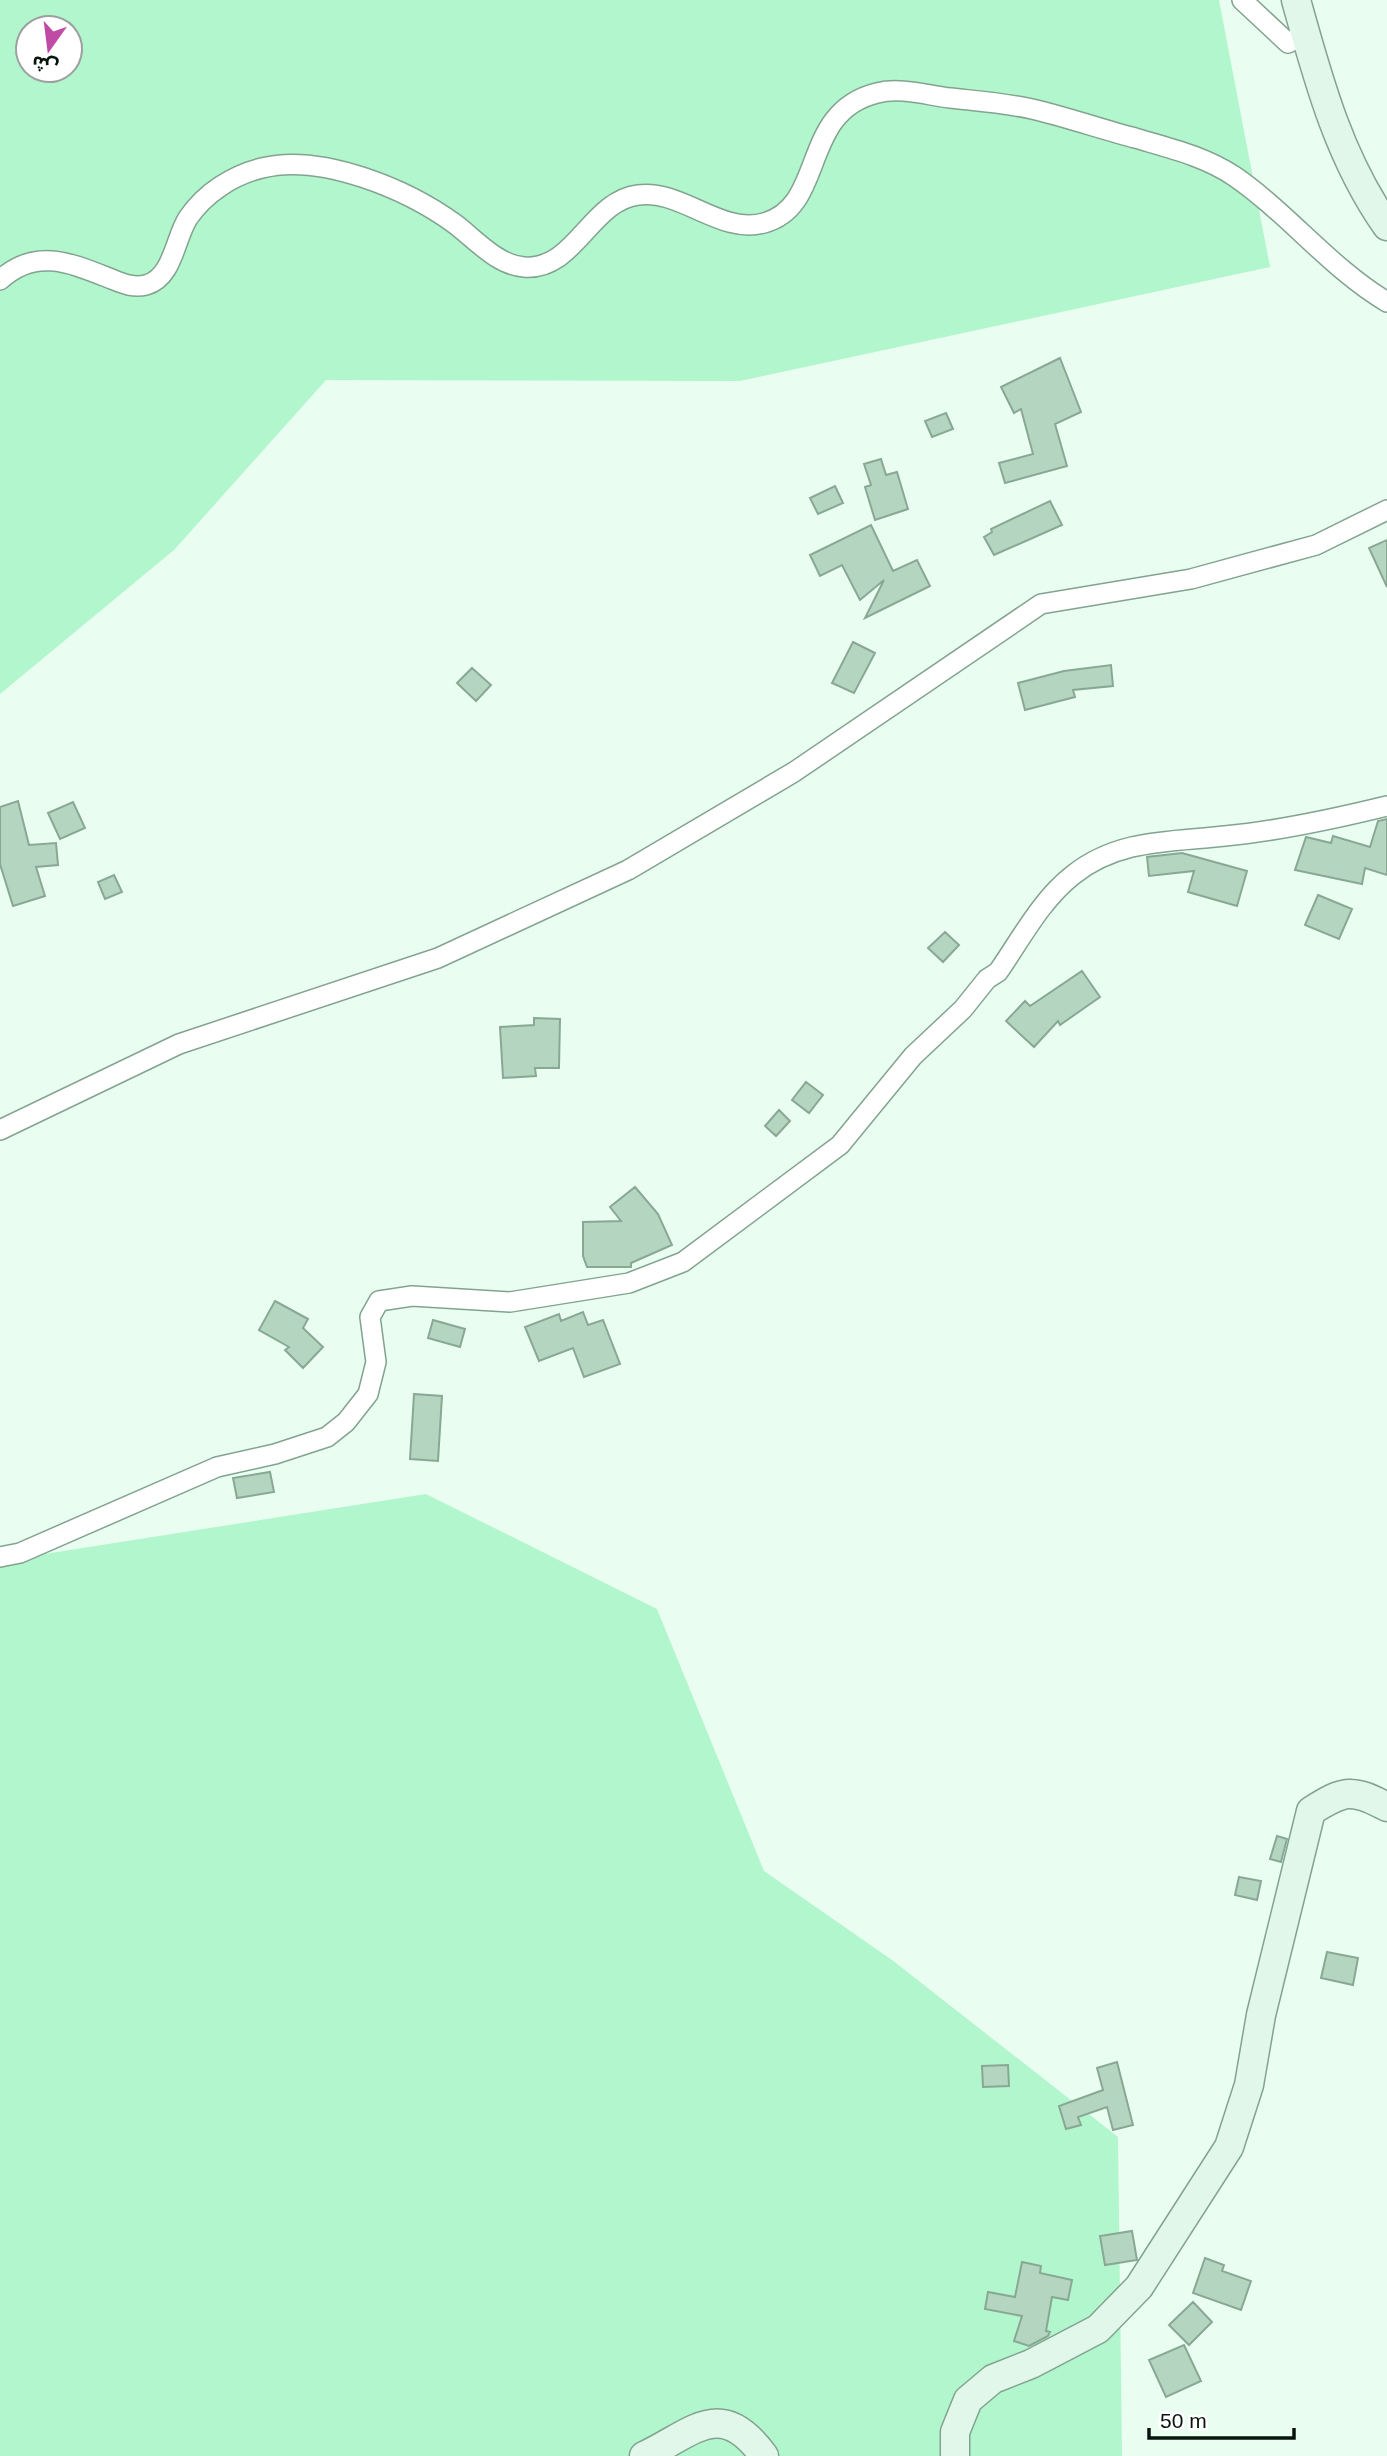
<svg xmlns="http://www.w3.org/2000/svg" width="1387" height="2456" font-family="Arial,'Noto Sans Arabic',sans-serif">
<rect width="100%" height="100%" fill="#e9fef1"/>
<path fill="#b2f6cd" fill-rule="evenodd" d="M0,0H1219L1270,267L740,381L326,380L174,550L0,694ZM28,28H70V70H28Z
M426,1494L657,1609L764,1871L892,1960L1118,2137L1122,2456H0V1561Z"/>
<path fill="#b4d6c1" stroke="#88a894" stroke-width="2" d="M1060,358L1081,412L1055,424L1067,466L1005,483L999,463L1033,454L1021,409L1014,413L1001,387Z
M946,413L953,429L932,437L925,421Z
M881,459L886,475L897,472L908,509L875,520L865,487L871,485L864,464Z
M835,486L843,503L818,514L810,498Z
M1050,501L1062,525L994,555L984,537L992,532L991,529Z
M871,525L893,571L917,560L930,586L865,618L884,580L860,600L842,565L820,576L810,555Z
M1387,540V587L1369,548Z
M853,642L875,653L854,693L832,683Z
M1111,665L1113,686L1073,690L1075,697L1025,710L1018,683L1064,671Z
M472,668L491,685L476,701L457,683Z
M18,801L29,845L56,843L58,865L36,867L45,896L13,906L0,864V807Z
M73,802L85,828L60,839L48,813Z
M1387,819V875L1365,868L1362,884L1295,870L1306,837L1331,843L1333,836L1370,847L1378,821Z
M1182,853L1247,871L1237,906L1188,892L1194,871L1149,876L1147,857Z
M114,875L122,892L105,899L98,882Z
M1318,895L1352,909L1339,939L1305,925Z
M945,932L959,945L943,962L928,948Z
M1082,971L1100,997L1060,1025L1058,1021L1034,1047L1006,1021L1025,1001L1030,1006Z
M534,1018L560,1019L559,1068H535L536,1076L503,1078L500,1027L534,1025Z
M806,1082L823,1095L809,1113L792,1100Z
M779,1110L790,1121L776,1136L765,1126Z
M635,1187L658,1214L672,1245L631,1263V1267H587L583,1256V1222L621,1221L610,1207Z
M275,1301L308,1319L303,1328L323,1347L303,1368L285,1350L289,1347L259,1330Z
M583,1312L588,1325L603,1320L620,1364L584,1377L573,1348L539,1361L525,1327L559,1314L561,1321Z
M433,1320L465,1329L460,1347L428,1338Z
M414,1394L442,1396L438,1461L410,1459Z
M270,1472L274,1492L237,1498L233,1478Z
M1277,1836L1287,1839L1281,1862L1270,1859Z
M1239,1877L1261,1881L1257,1900L1235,1895Z
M1327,1952L1358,1958L1353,1985L1321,1978Z
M1117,2062L1133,2125L1113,2130L1107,2107L1078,2117L1081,2125L1066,2129L1059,2106L1103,2090L1097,2068Z
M1008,2065L1009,2086L983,2087L982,2066Z
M1132,2231L1137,2260L1105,2265L1100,2236Z
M1205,2258L1224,2265L1222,2271L1251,2281L1241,2310L1193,2293Z
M1022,2262L1041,2266L1040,2273L1072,2280L1068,2300L1052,2297L1046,2331L1050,2332L1048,2336L1029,2346L1014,2341L1022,2316L985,2309L988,2292L1015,2297Z
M1193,2302L1212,2322L1189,2345L1169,2325Z
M1184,2345L1201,2381L1166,2397L1149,2360Z"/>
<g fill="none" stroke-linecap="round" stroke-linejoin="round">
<g stroke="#82a38f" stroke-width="22">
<path id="street" d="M1242,0L1288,43L1306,34
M0,280C37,246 73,264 114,280C124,284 134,288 146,285C173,278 175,238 188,218C205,193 233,175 262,168C321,153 407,189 455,224C475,239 497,265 524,267C575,271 590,201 638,195C682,189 720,235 764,223C827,206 799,112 877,93C900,87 926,95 950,98C977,101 1005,103 1032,109C1066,117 1101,129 1135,138C1169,148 1204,156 1234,176C1288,213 1330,268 1387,302
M0,1130L179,1044L438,958L628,870L794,772L1041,604L1191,579L1316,545L1387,510
M0,1557L20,1553L217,1467L275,1454L327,1437L346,1422L368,1394L376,1362L370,1317L379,1301L412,1296L510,1302L629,1283L683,1262L840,1145L913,1056L963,1009L987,979L998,972C1021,939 1041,900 1073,875C1118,839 1170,842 1225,836C1279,831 1334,819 1387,806"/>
</g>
<g stroke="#82a38f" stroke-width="31">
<path id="secondary" d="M1296,0C1318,79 1339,158 1387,226
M644,2456C693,2433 721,2396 764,2456
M955,2456V2432L968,2400L993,2379L1031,2364L1098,2329L1139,2287L1229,2147L1249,2085L1261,2015L1311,1811C1344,1790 1352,1788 1387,1807"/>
</g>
<use href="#street" stroke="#fff" stroke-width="19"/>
<use href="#secondary" stroke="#e1f7ea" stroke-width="28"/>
</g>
<g transform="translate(49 49) rotate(194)"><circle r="33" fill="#ffffff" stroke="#9ca19f" stroke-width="2"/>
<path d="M0-5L12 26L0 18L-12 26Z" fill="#c04ba4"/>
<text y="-10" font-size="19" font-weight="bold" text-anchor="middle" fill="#08150e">ش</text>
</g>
<path d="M1149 2428v10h145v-10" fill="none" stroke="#08150e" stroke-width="3.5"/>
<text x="1160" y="2428" font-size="21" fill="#08150e" stroke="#ffffff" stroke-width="5" paint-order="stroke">50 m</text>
</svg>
